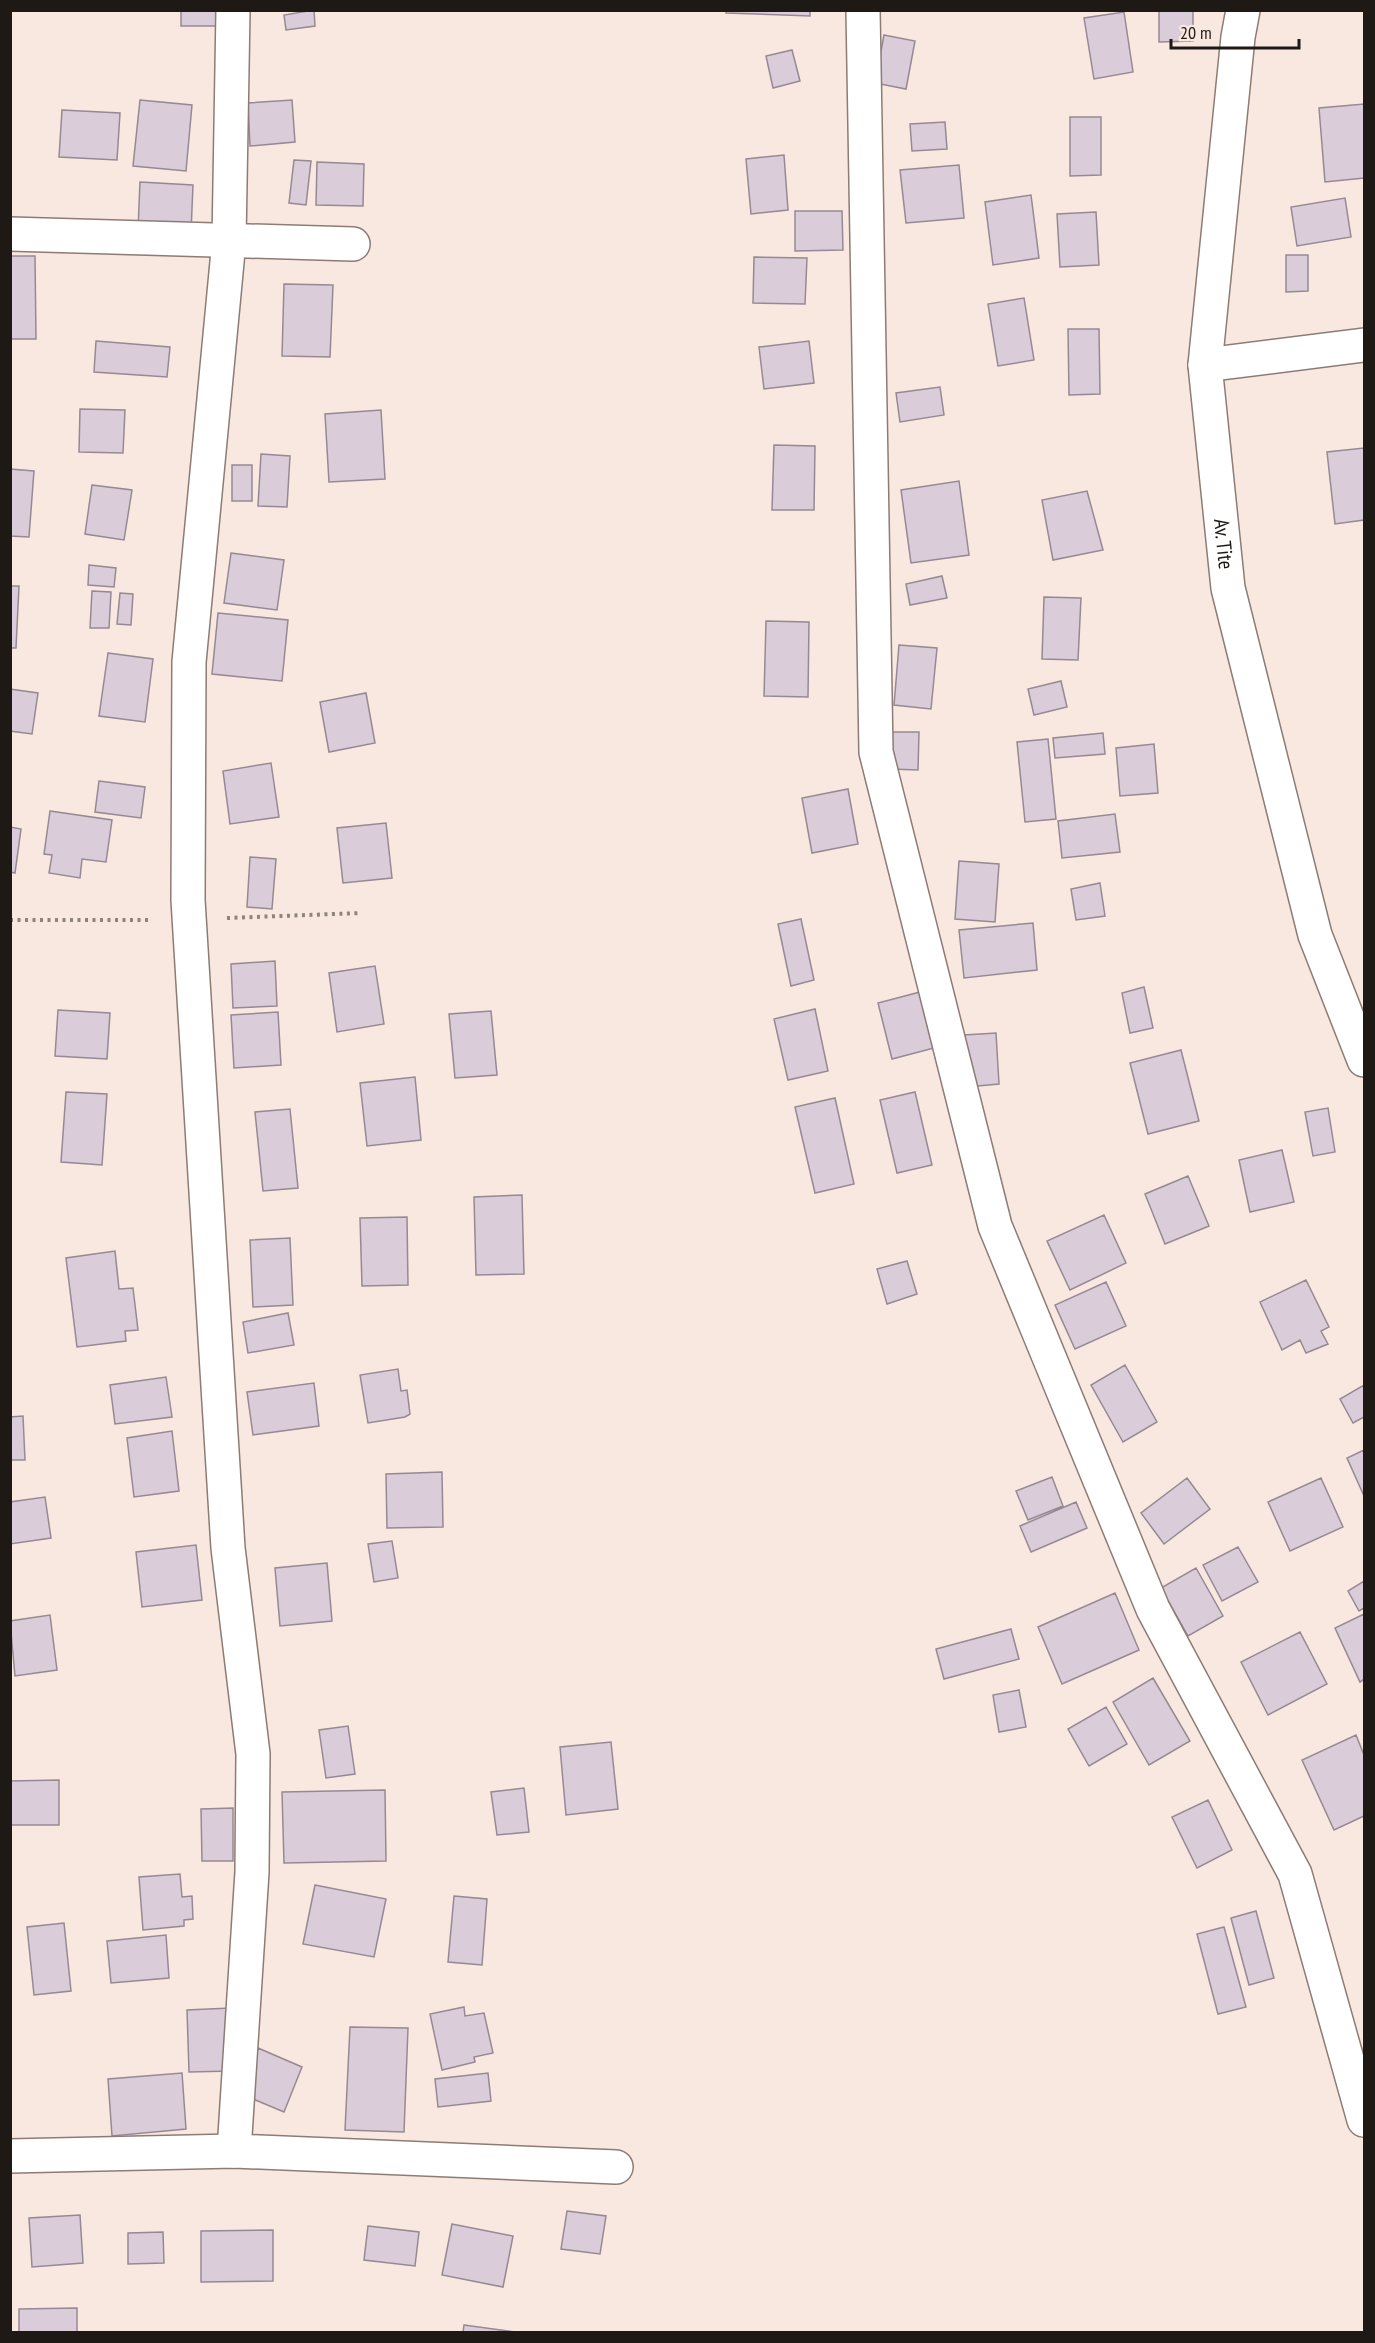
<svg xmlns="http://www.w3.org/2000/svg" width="1375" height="2343" font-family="'PT Sans Narrow',sans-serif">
<rect width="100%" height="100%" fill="#f9e8e0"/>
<path fill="#daccd8" stroke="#968994" stroke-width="1.5" d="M181,10H219L218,26H181Z
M314,10L315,26L286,30L284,15Z
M726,10H810V16L726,13Z
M1159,10H1193V41L1159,42Z
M1124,12L1133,72L1094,79L1084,18Z
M884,35L915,41L906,89L875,83Z
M792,50L800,81L773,88L766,56Z
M140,100L192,105L186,171L133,166Z
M292,100L295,142L250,146L248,103Z
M1364,104V178L1325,182L1319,108Z
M62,110L120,113L117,160L59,157Z
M1070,117H1101V175L1070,176Z
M945,122L947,149L912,151L910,124Z
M784,155L788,210L751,214L746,159Z
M294,160L311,161L306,205L289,203Z
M317,162L364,164L363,206L316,205Z
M959,165L964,218L906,223L900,170Z
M140,182L193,185L191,232L138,229Z
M1031,195L1039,258L993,265L985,202Z
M1345,198L1351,237L1297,246L1291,207Z
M795,211H842L843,250L795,251Z
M1096,212L1099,265L1060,267L1057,214Z
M1286,255H1308V291L1286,292Z
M10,256H35L36,339H10Z
M754,257L807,258L805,304L753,303Z
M284,284L333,285L330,357L282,356Z
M1024,298L1034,360L998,366L988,304Z
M1068,329H1099L1100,394L1069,395Z
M96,341L170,347L167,377L94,372Z
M809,341L814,383L764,389L759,347Z
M940,387L944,415L900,422L896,393Z
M80,409L125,410L123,453L79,452Z
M381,410L385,479L329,482L325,414Z
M774,445L815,446L814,510H772Z
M1364,448V520L1335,524L1327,452Z
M261,454L290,456L287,507L258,506Z
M232,465H252V501H232Z
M10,469L34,471L29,537L10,536Z
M959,481L969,555L911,563L901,490Z
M92,485L132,490L124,540L85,534Z
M1087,491L1103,550L1053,560L1042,500Z
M231,553L284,560L277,610L224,603Z
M89,565L116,568L114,587L88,585Z
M942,576L947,598L910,605L906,584Z
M10,586H19L16,648H10Z
M92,591L111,592L109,628H90Z
M120,593L133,594L131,625L117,624Z
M1044,597L1081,598L1078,660L1042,659Z
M218,613L288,620L282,681L212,674Z
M766,621L809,622L808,697L764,696Z
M899,645L937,648L931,709L894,705Z
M108,653L153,659L145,722L99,716Z
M1061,681L1067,707L1034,715L1028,689Z
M10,689L38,693L32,734L10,731Z
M366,693L375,743L329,752L320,702Z
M891,732H919L918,770L890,769Z
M1103,733L1105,754L1055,758L1053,738Z
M1048,739L1056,819L1025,822L1017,742Z
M1154,744L1158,793L1120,796L1116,748Z
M271,763L279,817L230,824L223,771Z
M99,781L145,787L141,818L95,812Z
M848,789L858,844L812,853L802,798Z
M50,811L112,820L106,862L82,859L80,878L49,873L52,855L44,854Z
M1115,814L1120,852L1062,858L1058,821Z
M386,823L392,878L343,883L337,828Z
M10,827L21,829L15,873L10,872Z
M250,857L276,859L272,909L247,907Z
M959,861L999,864L995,922L955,919Z
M1100,883L1105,916L1076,920L1071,889Z
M801,919L814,980L791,986L778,924Z
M1033,923L1037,970L964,978L959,930Z
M275,961L277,1006L233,1008L231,964Z
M375,966L384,1024L337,1032L329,973Z
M1144,987L1153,1028L1130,1033L1122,993Z
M920,992L934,1048L892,1059L878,1003Z
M815,1009L828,1071L788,1080L774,1019Z
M58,1010L110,1013L107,1059L55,1056Z
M491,1011L497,1075L455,1078L449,1014Z
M278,1012L281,1065L234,1068L231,1015Z
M996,1033L999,1084L967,1087L964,1035Z
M1181,1050L1199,1121L1148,1134L1130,1063Z
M415,1077L421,1140L367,1146L360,1083Z
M66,1092L107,1094L102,1165L61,1162Z
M915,1092L932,1165L897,1173L880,1100Z
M835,1098L854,1184L815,1193L795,1107Z
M1328,1108L1335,1152L1313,1156L1305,1112Z
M290,1109L298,1188L263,1191L255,1112Z
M1282,1150L1294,1202L1250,1212L1239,1160Z
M1188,1176L1209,1226L1165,1244L1145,1194Z
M522,1195L524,1274L476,1275L474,1197Z
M1104,1215L1126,1263L1070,1290L1047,1241Z
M407,1217L408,1285L362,1286L360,1218Z
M290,1238L293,1305L253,1307L250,1240Z
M115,1251L119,1289L133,1288L138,1330L125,1331L126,1341L77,1347L66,1258Z
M907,1261L917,1294L887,1304L877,1269Z
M1306,1280L1329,1327L1321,1331L1328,1344L1306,1353L1300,1340L1282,1350L1260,1302Z
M1106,1282L1126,1326L1075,1349L1055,1305Z
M288,1313L294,1345L248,1353L243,1322Z
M1125,1365L1157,1422L1123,1442L1091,1385Z
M398,1369L401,1391L407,1390L410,1414L405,1417L368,1423L360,1375Z
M166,1377L172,1417L115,1424L110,1385Z
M314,1383L319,1426L253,1435L247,1392Z
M1364,1385V1417L1353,1423L1340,1399Z
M23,1416L25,1460H10V1417Z
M172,1431L179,1491L134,1497L127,1438Z
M1364,1450V1496L1347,1458Z
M442,1472L443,1527L387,1528L386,1474Z
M1052,1477L1063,1506L1028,1520L1016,1491Z
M1187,1478L1210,1509L1164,1544L1141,1513Z
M1321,1478L1343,1527L1290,1551L1268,1502Z
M45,1497L51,1538L10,1544V1502Z
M1076,1502L1087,1528L1031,1552L1020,1526Z
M392,1541L398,1578L374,1582L368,1544Z
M196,1545L202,1600L142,1607L136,1552Z
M1238,1547L1258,1582L1222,1601L1203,1565Z
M327,1563L332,1621L280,1626L275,1568Z
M1196,1568L1223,1616L1188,1636L1161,1588Z
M1364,1581V1608L1359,1611L1348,1591Z
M1115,1593L1139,1650L1062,1684L1038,1627Z
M1364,1614V1679L1360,1682L1335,1628Z
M50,1615L57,1670L15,1676L10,1621Z
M1011,1629L1019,1659L944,1679L936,1649Z
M1300,1632L1327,1684L1268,1715L1241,1662Z
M1153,1678L1190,1741L1149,1765L1113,1702Z
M1019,1690L1026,1727L999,1732L993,1695Z
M1106,1707L1127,1744L1089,1766L1068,1729Z
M348,1726L355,1774L326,1778L319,1730Z
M1356,1735L1364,1755V1816L1334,1830L1302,1760Z
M611,1742L618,1809L566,1815L560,1747Z
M59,1780V1825H10V1781Z
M524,1788L529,1832L497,1835L491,1792Z
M385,1790L386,1861L284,1863L282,1792Z
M1208,1800L1232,1850L1197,1868L1172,1817Z
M233,1808V1861H202L201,1809Z
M180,1874L182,1897L192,1896L193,1919L184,1920V1926L143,1930L139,1877Z
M315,1885L386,1899L374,1957L303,1944Z
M454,1896L487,1899L482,1965L448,1962Z
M1256,1911L1274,1978L1249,1985L1231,1918Z
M64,1923L71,1991L34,1995L27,1927Z
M1224,1927L1246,2007L1218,2014L1197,1934Z
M166,1935L169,1978L111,1983L107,1941Z
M464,2007L465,2016L484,2013L493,2053L474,2057L475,2062L442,2070L430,2014Z
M230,2008L232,2071L189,2072L187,2010Z
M350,2027L408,2028L404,2132L345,2130Z
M258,2048L302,2067L284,2112L239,2093Z
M182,2073L186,2129L112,2136L108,2079Z
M488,2073L491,2101L438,2107L435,2079Z
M567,2211L606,2216L600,2254L561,2249Z
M80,2215L83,2263L32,2267L29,2218Z
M452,2224L513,2236L503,2287L442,2275Z
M368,2226L419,2232L415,2266L364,2260Z
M273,2230V2281L201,2282V2231Z
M163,2232L164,2263L128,2264V2233Z
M77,2308V2332H19V2309Z
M464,2325L515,2332H463Z"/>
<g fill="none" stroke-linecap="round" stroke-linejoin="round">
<g stroke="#8c7c75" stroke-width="36">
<g id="minor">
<path d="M233,10L229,241L189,662L188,900L228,1548L253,1754L252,1872L234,2151"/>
<path d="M863,10L876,752L995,1226L1153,1609L1295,1874L1364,2120"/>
<path id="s1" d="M1243,10L1238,37L1205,365L1228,588L1315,935L1364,1060"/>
<path d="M10,234L353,244"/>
<path d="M1205,365L1364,345"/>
<path d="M10,2156L234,2151L616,2167"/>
</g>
</g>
<path stroke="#8f837d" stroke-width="4" stroke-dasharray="3 4.5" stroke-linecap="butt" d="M227,918L361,913
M10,920H151"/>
<use href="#minor" stroke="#fff" stroke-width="33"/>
</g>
<g text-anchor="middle" stroke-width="4.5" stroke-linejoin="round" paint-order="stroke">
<g font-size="21" fill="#1f1916" stroke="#f9e8e0">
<text dy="7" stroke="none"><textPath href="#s1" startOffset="537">Av. Tite</textPath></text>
</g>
</g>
<rect width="1375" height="2343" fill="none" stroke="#1f1916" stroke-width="24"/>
<path d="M1171 39v9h128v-9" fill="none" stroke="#1f1916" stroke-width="3"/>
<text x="1180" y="39" font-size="18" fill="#1f1916" stroke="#f9e8e0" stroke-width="4.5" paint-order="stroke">20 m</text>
</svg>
